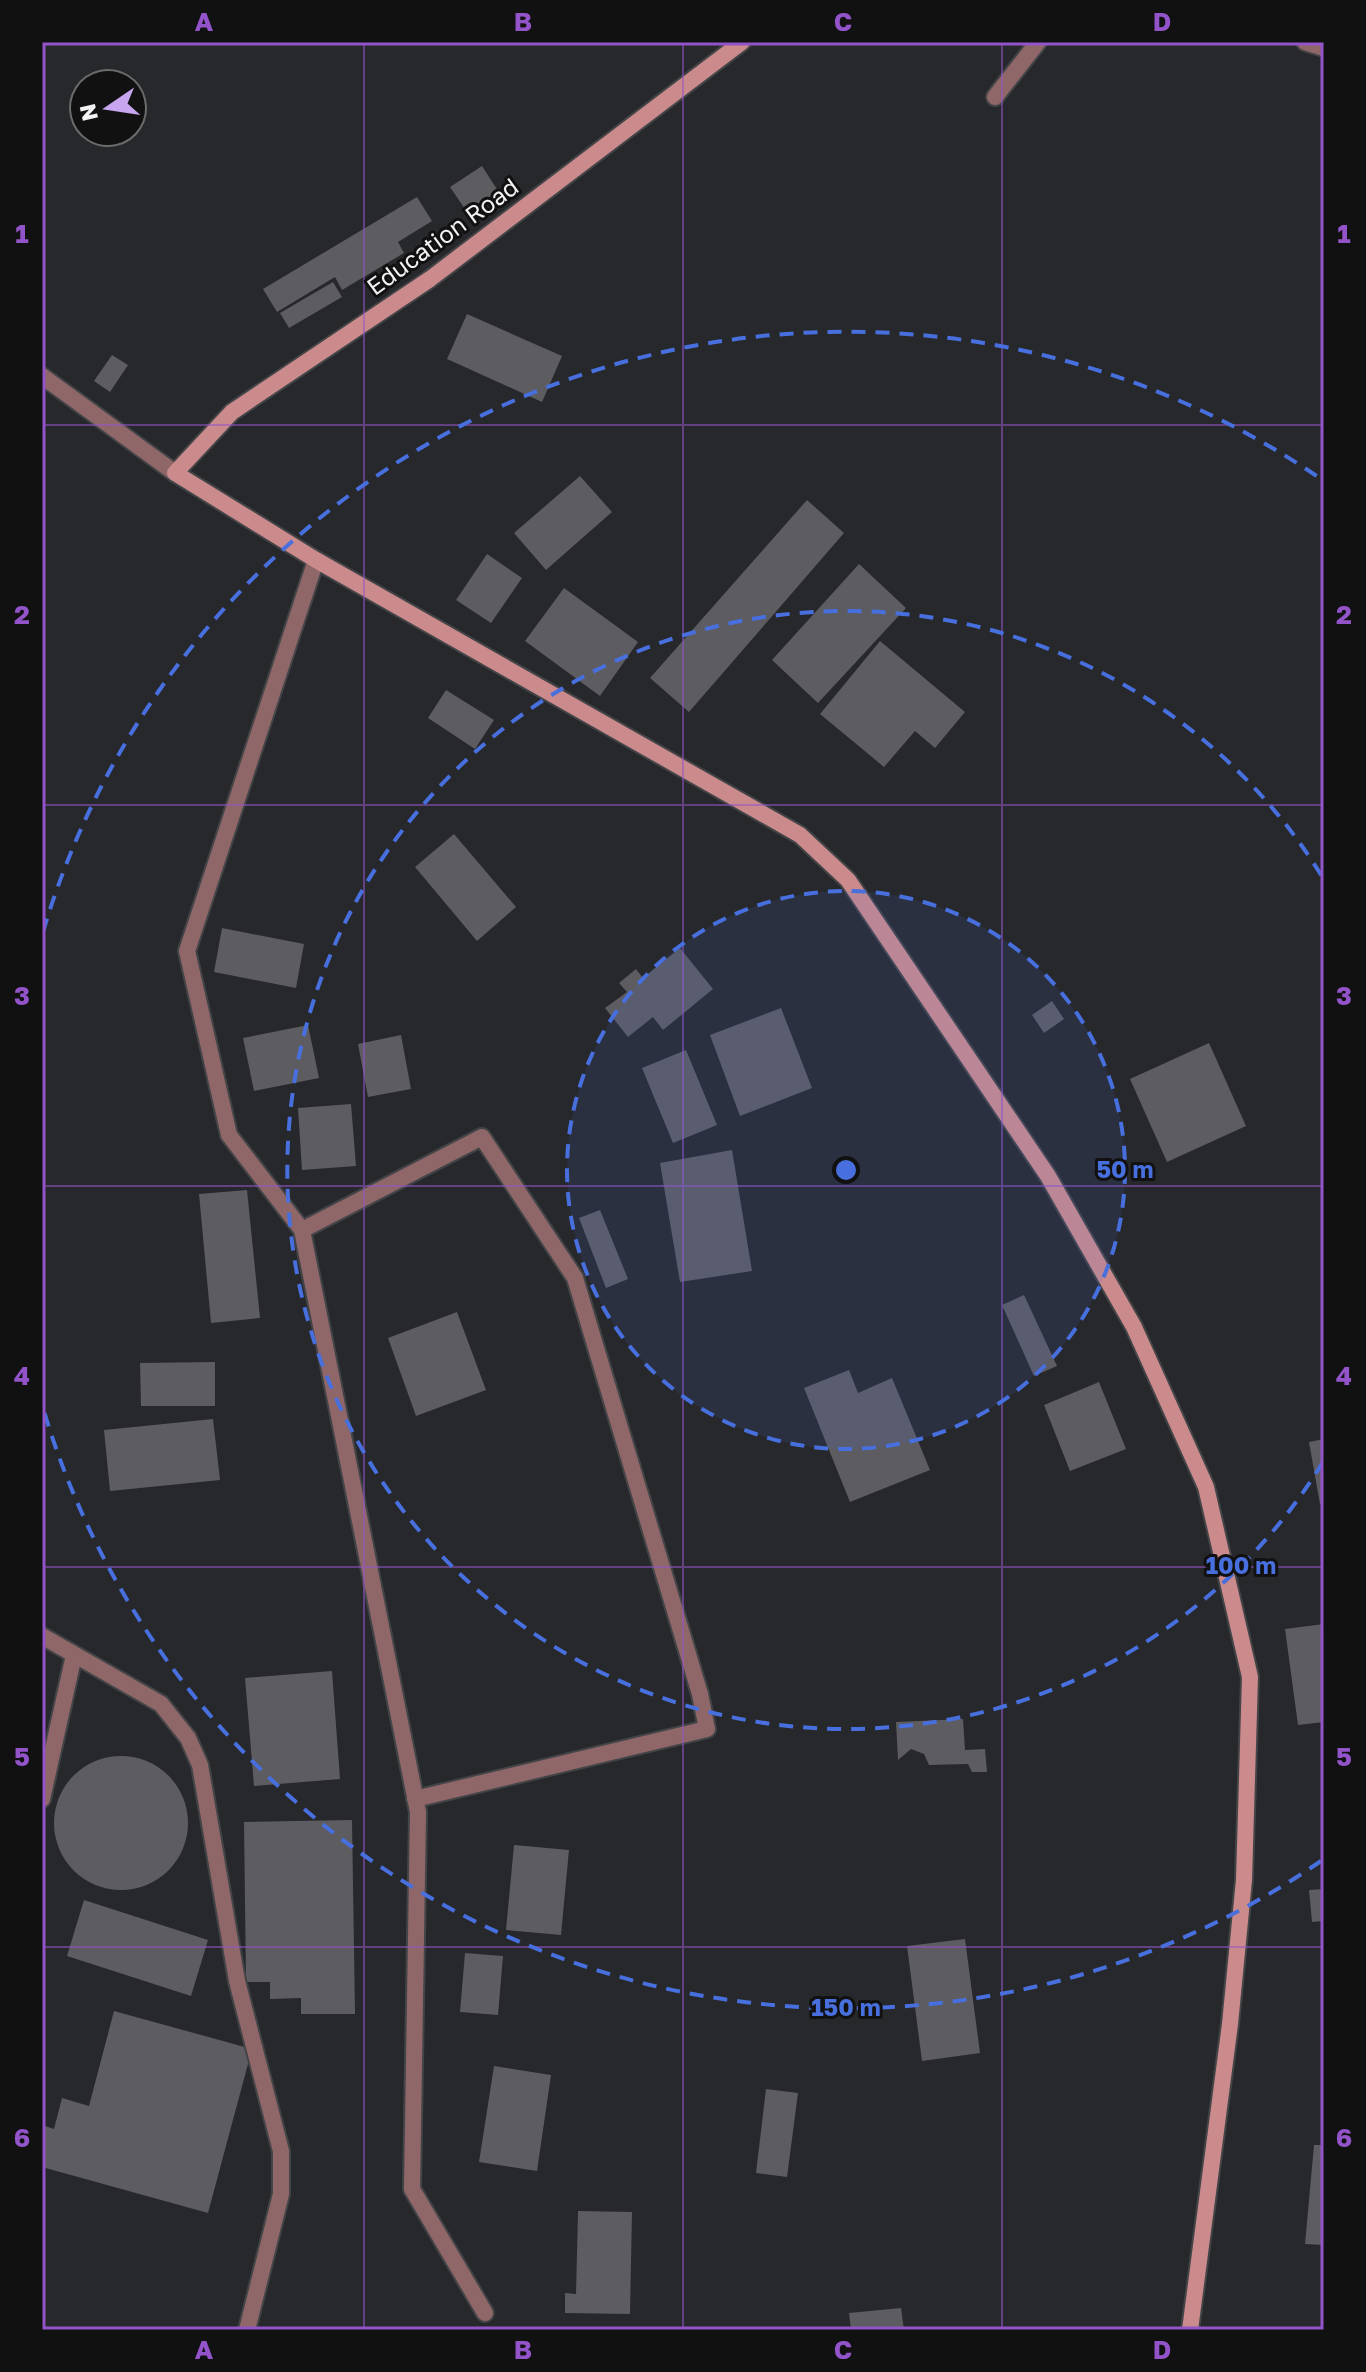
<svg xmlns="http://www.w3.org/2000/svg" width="1366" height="2372" font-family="'Golos Text',sans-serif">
<rect width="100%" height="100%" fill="#27282b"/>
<path fill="#5d5c60" d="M482,166L500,194L469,215L450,187Z
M417,197L432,221L398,242L404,253L342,290L335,277L277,312L263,289Z
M333,282L342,297L289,328L280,313Z
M467,314L562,356L542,402L447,359Z
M112,355L128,365L110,392L94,381Z
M580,476L612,512L546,570L514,533Z
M807,500L844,533L689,712L650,678Z
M487,554L522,578L491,623L456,600Z
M859,564L906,608L818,703L772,660Z
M564,588L638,642L600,696L525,641Z
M880,641L965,712L935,748L915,731L884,767L820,714Z
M446,690L494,720L475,749L428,718Z
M454,834L516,907L477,941L415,867Z
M222,928L304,944L296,988L214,972Z
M680,948L713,989L663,1030L653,1017L628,1037L605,1008L627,992L619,983L636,969L643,978Z
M1052,1001L1064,1019L1044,1033L1032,1015Z
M781,1008L812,1088L740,1116L710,1035Z
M308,1025L319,1078L254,1091L243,1038Z
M401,1035L411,1089L368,1097L358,1044Z
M1209,1043L1246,1126L1167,1162L1130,1079Z
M686,1050L717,1125L673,1143L642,1068Z
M351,1104L356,1166L302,1170L298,1108Z
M732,1150L752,1271L680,1282L660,1163Z
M247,1190L260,1318L211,1323L199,1194Z
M600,1210L628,1279L606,1288L579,1218Z
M1024,1295L1057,1366L1034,1376L1002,1305Z
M457,1312L486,1390L416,1416L388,1338Z
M215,1362V1406H141L140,1363Z
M849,1370L858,1393L892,1378L930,1470L850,1502L804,1388Z
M1099,1382L1126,1449L1070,1471L1044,1405Z
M213,1419L220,1480L110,1491L104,1430Z
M1324,1439V1503L1320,1504L1309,1442Z
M1324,1624V1722L1298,1725L1285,1629Z
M332,1671L340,1779L254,1786L245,1678Z
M963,1719L965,1750L985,1749L987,1772H972L968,1764L929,1765L924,1754L911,1749L898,1760L896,1722Z
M54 1823a67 67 0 1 1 134 0a67 67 0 1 1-134 0Z
M352,1820L355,2014H301V1998L270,1999V1982H246L244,1822Z
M514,1845L569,1850L561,1935L506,1930Z
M1324,1889V1921L1312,1922L1309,1890Z
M84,1900L208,1940L191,1996L67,1956Z
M965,1939L980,2053L922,2061L907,1946Z
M465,1953L503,1956L498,2015L460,2012Z
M114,2011L252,2049L208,2213L42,2167V2125L54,2129L62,2098L89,2106Z
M494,2066L551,2075L537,2171L479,2162Z
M766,2089L798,2093L787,2177L756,2173Z
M1314,2145H1324V2245L1305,2244Z
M578,2211L632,2212L630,2314L565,2313V2293L576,2294Z
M901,2308L904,2330H851L849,2313Z"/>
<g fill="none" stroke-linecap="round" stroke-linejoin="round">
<g stroke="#434447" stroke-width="20">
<path id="street" d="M1305,42L1324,48
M995,97L1038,42
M42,376L175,473
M302,1230L229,1135L187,951L316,560
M42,1636L161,1704L188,1738L200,1765L237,1981L281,2151V2194L247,2330
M42,1799L74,1655
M415,1799L707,1729L700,1694L575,1278L482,1137L302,1230L418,1812L412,2189L485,2313"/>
</g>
<g stroke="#434447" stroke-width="20">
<path id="secondary" d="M742,42L430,279L232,412L175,473L316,560L800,835L848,880L1048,1176L1134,1327L1206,1487L1250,1677L1244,1880L1230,2024L1190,2330"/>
</g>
<use href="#street" stroke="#906768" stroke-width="16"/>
<use href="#secondary" stroke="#cb8a8b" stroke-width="16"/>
</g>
<path fill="none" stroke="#9354ca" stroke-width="2" stroke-opacity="0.55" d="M364,42V2330M683,42V2330M1002,42V2330M42,425H1324M42,805H1324M42,1186H1324M42,1567H1324M42,1947H1324"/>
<circle cx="846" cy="1170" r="279" fill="#486fde" fill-opacity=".12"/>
<g fill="none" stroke="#486fde" stroke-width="4" stroke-dasharray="14 10">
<circle cx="846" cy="1170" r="279"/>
<path d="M1323 1462A559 559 0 1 1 1323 878"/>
<path d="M1321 1861A838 838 0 0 1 43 1408M43 932A838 838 0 0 1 1321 479"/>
</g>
<g text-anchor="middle" stroke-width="6" stroke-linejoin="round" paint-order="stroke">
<g font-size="24" fill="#f2f2f4" stroke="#111112">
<text transform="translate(443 237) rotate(-36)" y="8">Education Road</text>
</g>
</g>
<circle cx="846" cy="1170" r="12" fill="#486fde" stroke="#111112" stroke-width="4"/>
<g font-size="24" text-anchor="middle" font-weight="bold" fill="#486fde" stroke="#111112" stroke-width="6" stroke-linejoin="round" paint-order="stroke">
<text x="1125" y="1178">50 m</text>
<text x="1241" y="1574">100 m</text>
<text x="846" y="2016">150 m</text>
</g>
<rect width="1366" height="2372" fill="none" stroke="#111112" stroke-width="88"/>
<g transform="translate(108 108) rotate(257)"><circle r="38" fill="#111112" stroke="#6b6b6c" stroke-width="2"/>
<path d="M0-6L14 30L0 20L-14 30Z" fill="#c8a6ef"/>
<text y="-12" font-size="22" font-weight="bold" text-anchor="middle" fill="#f2f2f4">N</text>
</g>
<rect x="44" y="44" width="1278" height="2284" fill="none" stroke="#9354ca" stroke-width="3"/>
<g font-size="26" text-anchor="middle" font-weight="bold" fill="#9354ca">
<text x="204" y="31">A</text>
<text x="523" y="31">B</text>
<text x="843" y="31">C</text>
<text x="1162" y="31">D</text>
<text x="22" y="243">1</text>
<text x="1344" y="243">1</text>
<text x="22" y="624">2</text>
<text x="1344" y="624">2</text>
<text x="22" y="1005">3</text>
<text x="1344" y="1005">3</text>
<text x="22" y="1385">4</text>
<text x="1344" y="1385">4</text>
<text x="22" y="1766">5</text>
<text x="1344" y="1766">5</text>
<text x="22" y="2147">6</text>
<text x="1344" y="2147">6</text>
<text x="204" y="2359">A</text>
<text x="523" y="2359">B</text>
<text x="843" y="2359">C</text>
<text x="1162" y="2359">D</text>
</g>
</svg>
